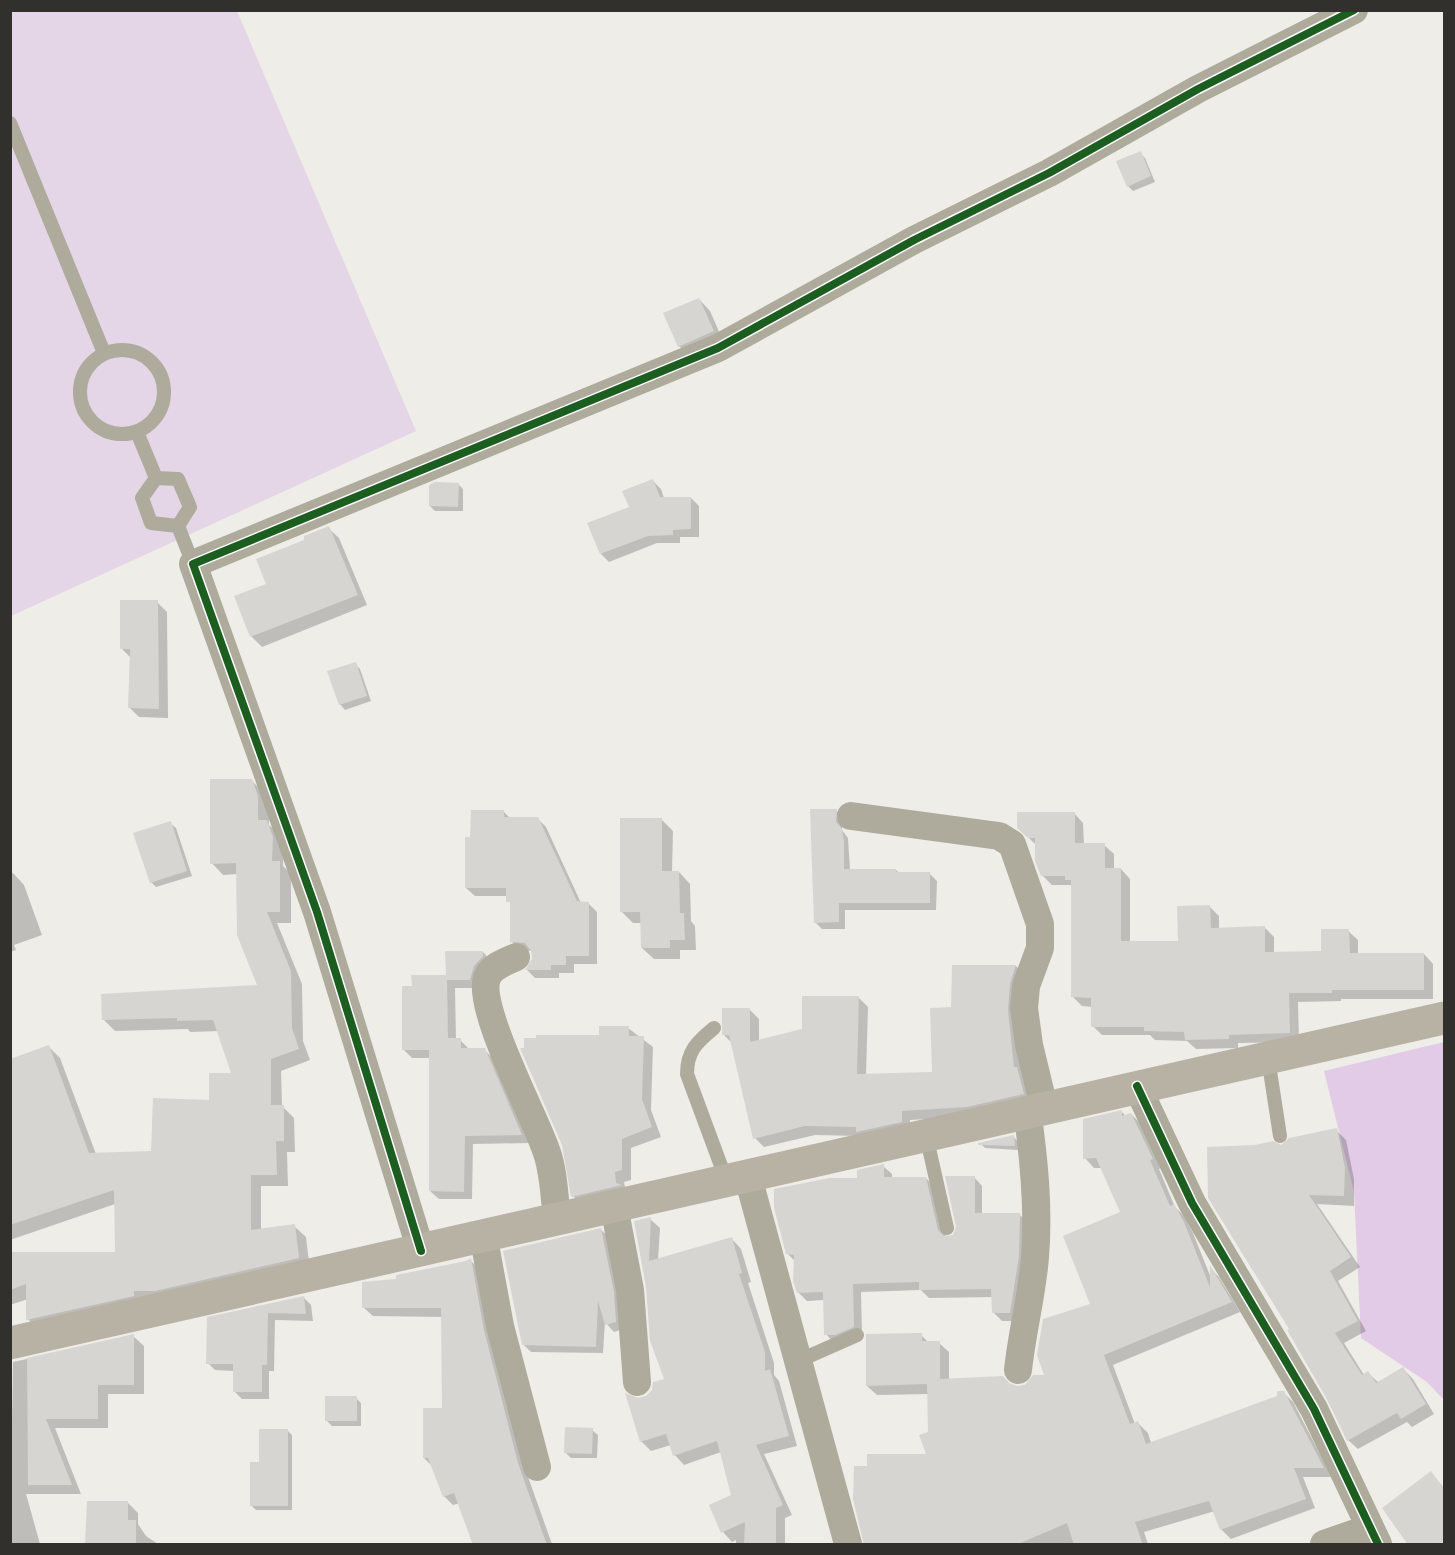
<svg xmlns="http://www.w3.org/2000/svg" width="1455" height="1555" font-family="Montserrat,sans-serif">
<rect width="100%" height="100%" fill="#eeede8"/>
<path fill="#e4d6e6" d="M10,11H237L416,431L11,616Z"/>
<path fill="#e1cbe6" d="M1444,1042V1400L1427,1382L1361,1338L1354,1192L1324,1071Z"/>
<path fill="#0003" d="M1140,153L1145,158L1155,182L1133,191L1128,186Z
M699,299L710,311L724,343L691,357L679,346Z
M653,481L661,489L664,498H691L699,506V537H680V543H657L609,562L601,554L631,508Z
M458,484L463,489V511H435L430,506Z
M328,528L339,538L367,605L262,647L251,636L268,585L306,541Z
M157,602L167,612L168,718L139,717L130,708L131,658L121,648Z
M355,664L360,669L371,701L345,710L340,704Z
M251,780L263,792L269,809V825L278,833L284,849L283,866L291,874V923H277L302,984L303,1041L310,1060L281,1071L282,1106L294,1118L295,1152H287L288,1186H261V1230L294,1226L306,1237L310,1270L39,1331L28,1319V1299L10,1305V1254H117L115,1204L10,1240V1060L49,1047L60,1058L96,1154L153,1153L211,1101L233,1075L219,1031L190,1032L188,1029L115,1031L104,1020L259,986L237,874L223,875L212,863Z
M836,810L843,817L842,830L848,838L850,870H896L900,874H930L937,881L936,910H845V929H822L815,922Z
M503,811L511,819L537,818L546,827L581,903H588L597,912V964H574V973H559V978H535L527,970L534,959L533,951L520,950L511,941V905L507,896H475L466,888L472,838Z
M1074,813L1083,823L1084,845H1104L1114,854V869H1121L1130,879V943L1179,942L1209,906L1219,916V929L1264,927L1274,937V953L1323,952L1348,931L1358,940V954H1424L1433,964V999H1341V1001L1298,1002L1299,1042L1238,1043V1048L1196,1049L1187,1041L1155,1040L1150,1035H1102L1093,1026V1007L1082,1006L1073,997V885H1052L1042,875L1037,846L1018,827Z
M661,819L673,831L672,872H679L690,884L691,921L695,926L696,950H680V959H654L642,948V923H633L622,912Z
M170,823L176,828L192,876L156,887L151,882Z
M13,873L24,885L42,935L14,945L16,950L10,952V874Z
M483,952L491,961L479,988H455L456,1040H460L468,1048L484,1050L493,1058L529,1143L473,1144L472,1199H439L430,1191V1058H412L404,1050L413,987L447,976Z
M954,966H1016L1025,975L1032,1103L977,1116L910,1120V1131L862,1136L815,1135L764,1147L755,1138L732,1043L723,1034L750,1010L759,1019V1041L804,1030L858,997L868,1007L866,1075L933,1074L952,1009Z
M628,1028L653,1047L651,1110L661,1137L631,1148V1180L624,1182L625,1187L583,1206L573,1196L601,1037Z
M1122,1112L1126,1116L1131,1114L1141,1124L1161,1168L1159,1169L1175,1207L1184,1216L1193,1233L1211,1278V1269L1219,1277L1240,1312L1113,1365L1135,1424L1138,1423L1148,1433L1151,1443L1279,1397L1283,1392L1293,1402L1332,1477H1303L1315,1508L1231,1539L1221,1529L1215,1511L1144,1532L1148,1544H865L869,1467L928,1455L929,1434V1394L877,1395L867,1386L921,1335L929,1343H939L949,1352V1380L1016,1388L1046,1377L1091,1304L1122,1212L1102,1168H1094L1085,1158Z
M1336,1130L1346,1140L1354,1179V1206L1317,1204L1360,1267L1338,1281L1366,1331L1344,1343L1364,1375L1368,1373L1378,1382L1403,1369L1413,1379L1434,1414L1412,1427L1407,1422L1358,1449L1348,1440L1291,1329L1281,1147Z
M1013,1136L1018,1142L1020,1150L985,1148L981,1144Z
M883,1166L892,1174V1178H926L934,1187L946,1238L954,1236L974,1177L982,1186V1214H1019L1028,1223L1018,1321H1002L994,1313L993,1297L929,1298L921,1290L861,1292L862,1335L834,1343L826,1334L825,1300L807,1301L798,1292L795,1261L788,1254L859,1179Z
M650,1219L660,1228L658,1260L732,1239L741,1249L751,1282L748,1283L774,1363V1375L779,1381L797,1446L764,1454L792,1515L785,1518V1544H736V1540L732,1542L723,1532L733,1496L721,1452L684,1465L675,1455L671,1445L651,1451L641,1441L638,1400L647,1397L666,1380L648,1287Z
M601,1230L609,1237L623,1329L614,1332L605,1322L603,1353L531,1352L524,1345Z
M470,1260L479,1269L527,1474L552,1544H470L473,1542L460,1503L453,1505L444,1496L433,1467L424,1458L444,1409L443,1317L373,1316L363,1307L397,1281Z
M303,1297L311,1305L313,1321L275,1320L274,1371H269V1399H242L234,1391V1371L215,1370L208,1363L209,1319Z
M133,1336L144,1346V1394H108V1428H55L81,1494H26L40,1544H10L13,1362Z
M356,1398L361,1403V1426H332L327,1421Z
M287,1430L292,1435V1510H256L251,1505L261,1463Z
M592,1430L598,1435L597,1458H571L566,1453Z
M1431,1473L1444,1488V1544H1413Z
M128,1503L138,1513V1524L146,1536L158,1544H86Z"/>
<path fill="#d6d5d1" d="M1141,151L1151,176L1127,187L1116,161Z
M699,298L714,331L678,347L663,313Z
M653,479L660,497H691V529L673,530V535L648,536L600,554L587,523L629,507L622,491Z
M435,482L459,483L458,507L429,506V485Z
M329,526L358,595L250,637L234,596L266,584L256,559L304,540V536Z
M120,600H158L159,709L128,708L130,649H120Z
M356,662L367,696L339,705L327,671Z
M210,779H252L258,796V820H267L273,837L272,861H280V912H267L291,971L292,1028L299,1049L271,1059V1105H284V1141H276L277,1175H251V1230L295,1224L299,1258L155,1291H134V1296L26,1320V1284L10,1290V1252H115L114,1190L10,1225V1059L49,1045L89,1153L151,1151L153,1098L209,1100V1073H231L213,1020L177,1021V1018L102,1020L101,994L257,985L237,935L236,863L210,864Z
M810,809H837L836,822L842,829L844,841V869H896V872H930V903H839V922L814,923Z
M471,810H504V817H538L577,901L589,902V956H566V965H551V970H525L532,959L531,951L525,943L510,942V902H506V888H465V837H470Z
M1017,812H1075V843H1105V868H1121V941H1178L1177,906L1210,905L1211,928L1265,926V952L1321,951V929H1349L1350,953H1424V990H1332V993H1289L1290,1033L1229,1035V1039L1185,1040L1184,1032L1144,1031V1027H1091V998L1071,997V880H1065V876H1041L1035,861V838H1028L1017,828Z
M620,818H662V871H679L680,913H684L685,940H670V948H641L640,912H620Z
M171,821L187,871L150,883L133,833Z
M445,951H483V956L474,966L470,980H447L448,1038H461V1048H485L522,1135L465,1136L464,1192L429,1191V1050H402V986H412L411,975H446Z
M952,965H1016L1010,984L1008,1010L1014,1067H1017L1024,1094L967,1107L902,1111V1122L856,1132V1127L805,1126L753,1139L729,1035H722V1008H750V1042L802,1029V996H859L857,1074L932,1072L930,1008L951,1007Z
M599,1026H629V1036H644L642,1099L652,1127L622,1139V1170L615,1172L616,1183L622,1185L571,1197L562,1145L520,1048H524V1038H536V1035H599Z
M1122,1110V1116L1131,1113L1153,1159L1150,1160L1170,1206L1174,1204L1184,1222L1210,1287V1265L1232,1302L1104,1355L1130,1424L1138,1421L1146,1444L1277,1396V1391H1284L1324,1468H1294L1306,1499L1220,1530L1209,1501L1135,1522L1143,1545H1074L1067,1523L1016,1545H864L853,1499L854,1466H867V1454H926L919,1435L928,1432L927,1384L866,1386V1334L922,1333V1341H940V1379L1003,1376L1009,1383L1017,1386L1025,1385L1033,1375H1044L1037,1355L1043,1319L1090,1304L1063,1236L1120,1212L1096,1158L1083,1159V1119Z
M1337,1128L1345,1168L1344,1196L1309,1195L1351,1257L1330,1271L1358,1321L1335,1333L1362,1375L1368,1371L1376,1383L1403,1367L1426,1404L1401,1419L1397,1413L1347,1441L1328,1401L1287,1330L1289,1329L1208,1198L1207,1147L1255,1145L1273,1141L1281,1145L1289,1138Z
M1014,1135L1015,1146L978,1145V1143Z
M884,1164V1177H926L938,1230L944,1236L953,1235L956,1227L945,1176H975V1213H1020L1019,1256L1010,1313H992L991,1289L919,1290V1282L853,1284L854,1327L835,1335H824L823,1292L797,1293L793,1281L794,1255L786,1254L774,1208V1189L829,1178H857V1170Z
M651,1217L649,1261L732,1237L742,1273L739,1274L765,1352V1371L770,1369L789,1436L756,1445L783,1505L776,1508V1545H744L745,1522L721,1533L709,1505L731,1495L717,1441L673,1456L666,1434L640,1442L625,1393L638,1398L646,1396L652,1390L653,1382L664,1379L650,1341L646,1287L634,1221Z
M601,1228L614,1292L616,1322L605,1325L598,1301L596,1347L522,1345L503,1251Z
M471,1258L484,1330L518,1463L547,1545H473L454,1493L443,1497L428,1458H423V1408H442L441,1308H362V1282L396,1279V1275L466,1261Z
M304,1296L306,1314L268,1313L267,1365H262V1392H233V1364H206L207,1317Z
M134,1334V1385H98V1419H46L72,1485H28L27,1358Z
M325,1396H357V1421H325Z
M565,1427L593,1428L592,1454L564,1453Z
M259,1429H288V1506H250V1462H259Z
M1431,1471L1444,1489V1545H1408L1382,1508Z
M87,1501H128V1520H136V1545H85Z"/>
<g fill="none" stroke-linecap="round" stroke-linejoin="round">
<path stroke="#aeab9c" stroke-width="14" d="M10,123L104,353
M80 392a42 42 0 1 1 84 0a42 42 0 1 1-84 0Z
M137,432L156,478
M156,478L142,498L151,523L178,526
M156,478L178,479L190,507L178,526
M178,526L193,564
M714,1028C697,1042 687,1051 687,1074L727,1182
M1268,1058L1280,1136
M926,1135L947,1228
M798,1361L857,1335"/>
<path stroke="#aeab9c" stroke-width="28" d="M851,816L999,836L1012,844L1040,924V948L1026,986L1024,1008L1029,1045L1044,1107
M516,957C506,962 491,966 487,978C476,1007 535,1117 546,1150C554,1171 554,1196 557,1218
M1137,1086L1192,1203L1314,1409L1378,1544
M748,1177L848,1544
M614,1206L630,1290L637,1382
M483,1234L500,1326L537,1467
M421,1251L317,912L193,564L718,348L914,240L1049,173L1198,89L1354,10
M1018,1370C1022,1332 1032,1295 1035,1257C1039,1208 1034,1159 1027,1110
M1324,1544L1370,1528"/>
<path stroke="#b7b2a4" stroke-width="33" d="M10,1343L1444,1018"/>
<g stroke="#fff" stroke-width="11">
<path id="cycleway" d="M1137,1086L1192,1203L1314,1409L1378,1544
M421,1251L317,912L193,564L718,348L914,240L1049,173L1198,89L1354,10"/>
</g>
<use href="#cycleway" stroke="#1b5e20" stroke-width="8"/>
</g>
<rect width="1455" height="1555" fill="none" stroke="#31302d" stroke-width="24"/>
</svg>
